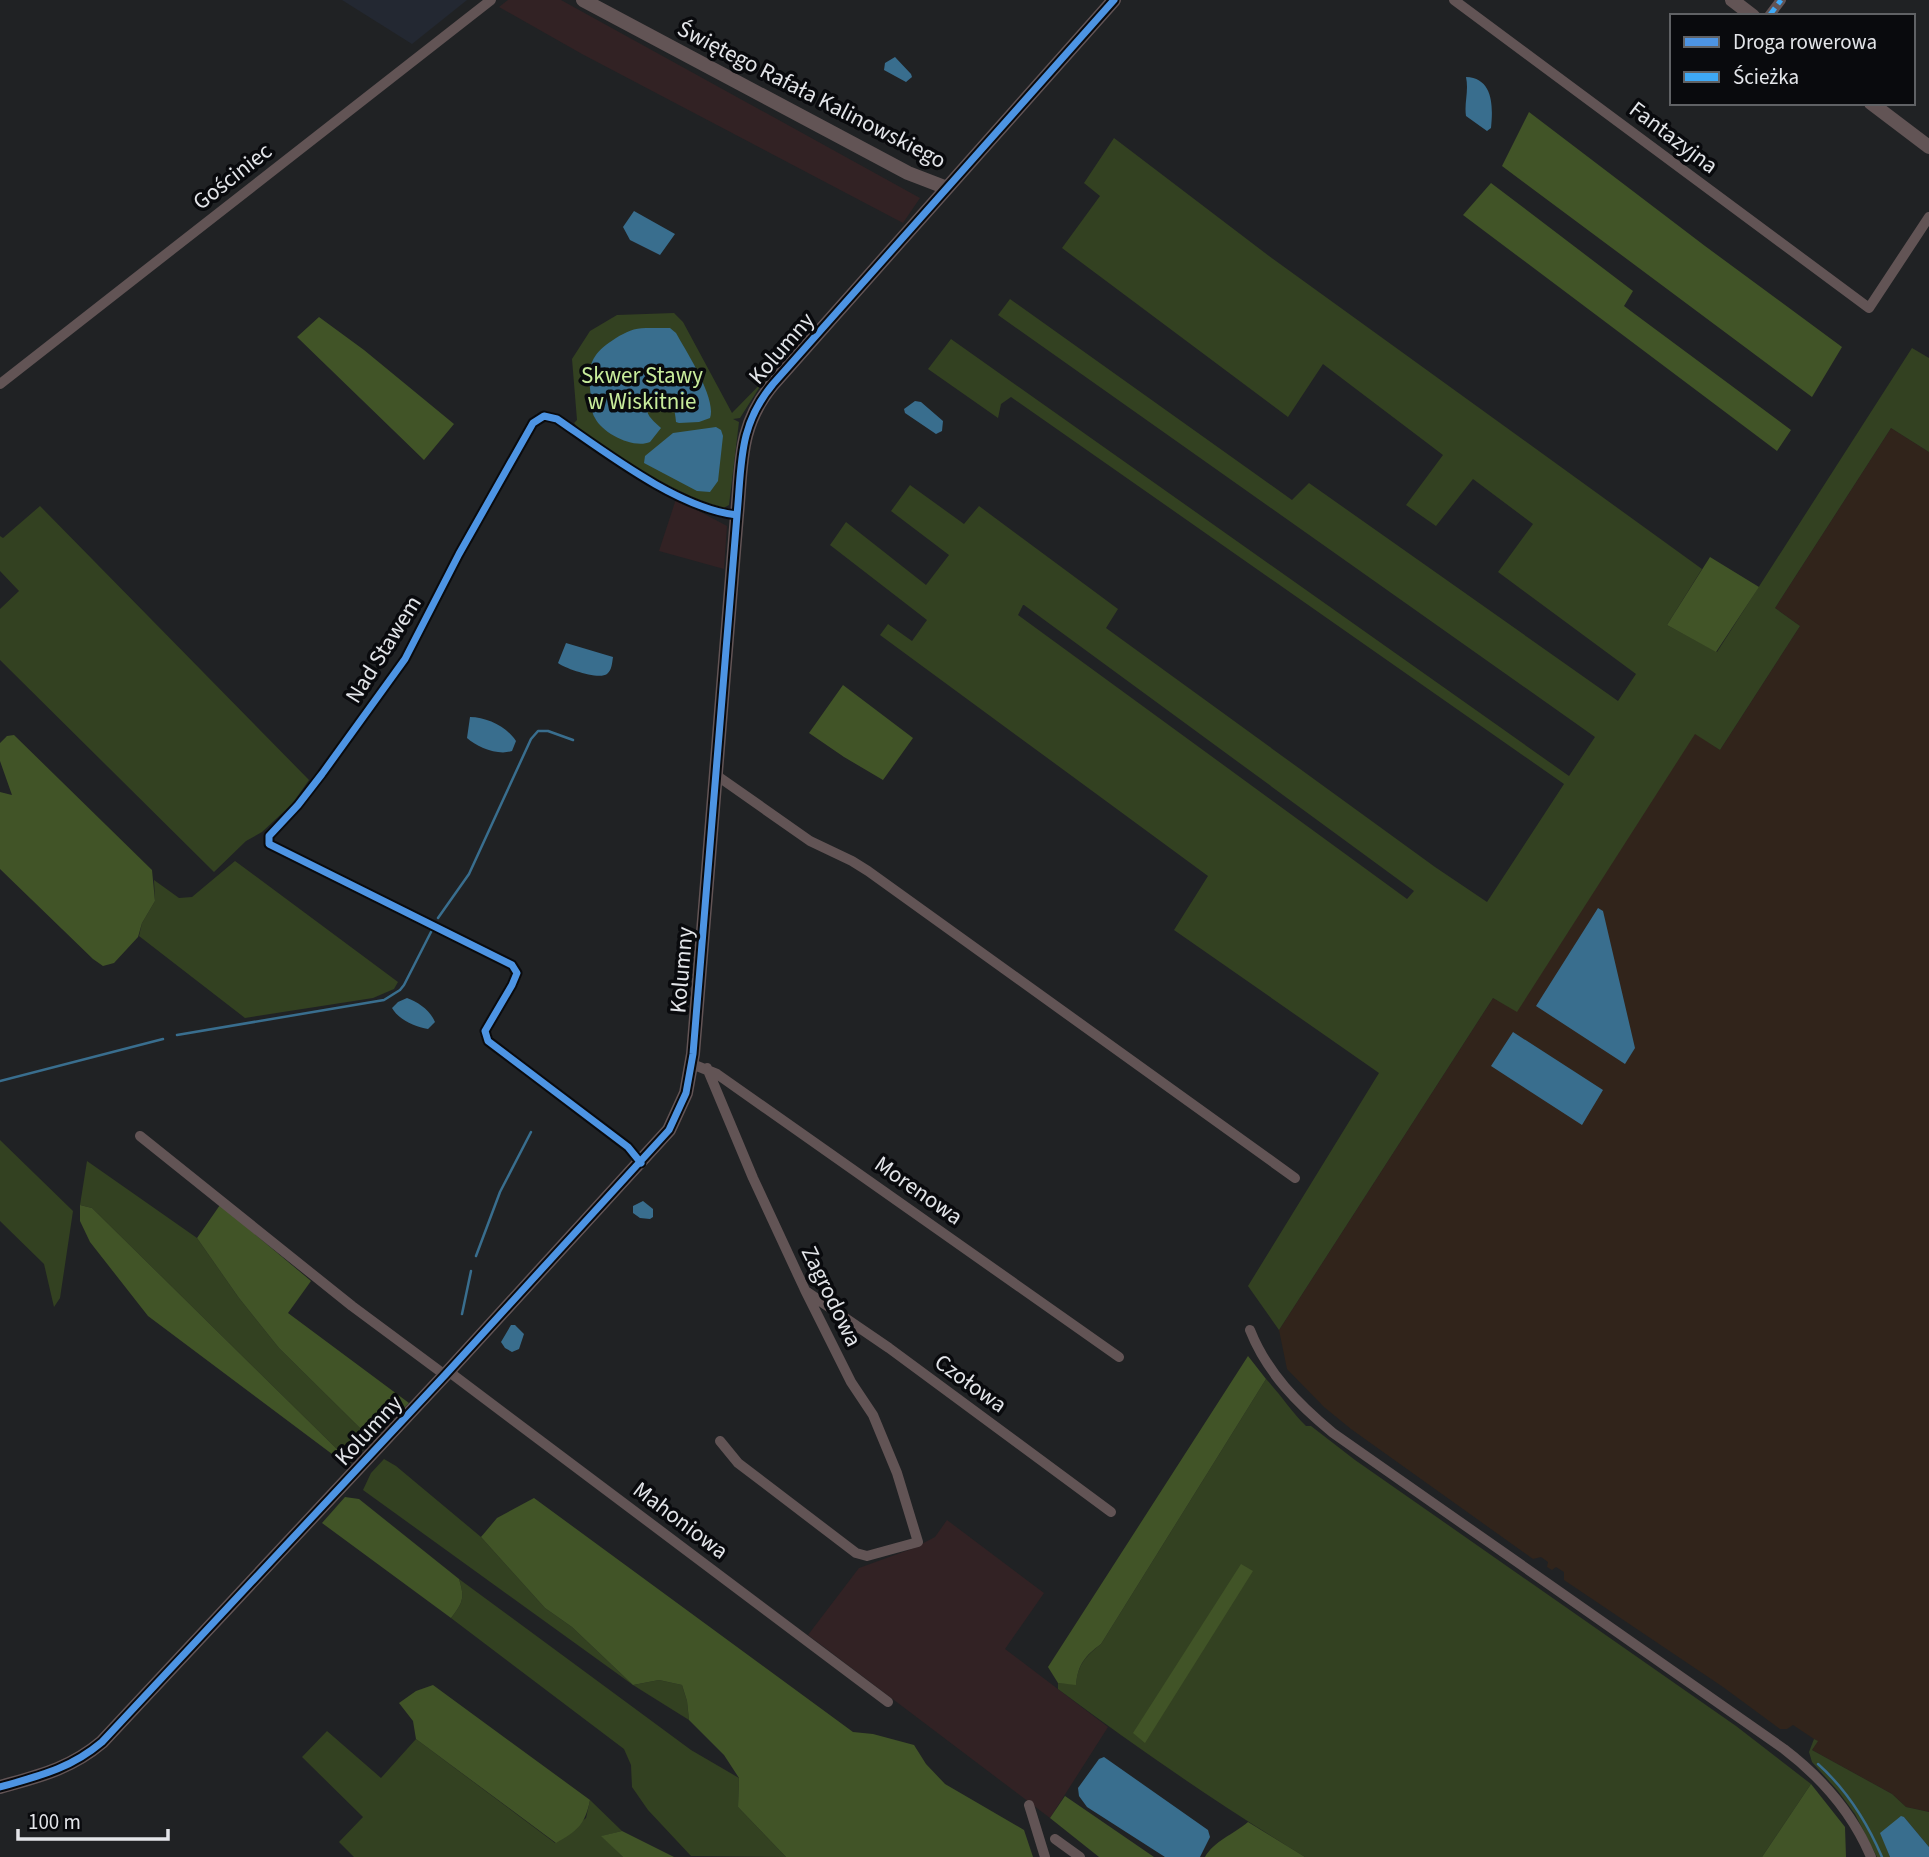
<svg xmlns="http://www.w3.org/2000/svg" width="1929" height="1857" font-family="'Source Sans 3',sans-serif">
<rect width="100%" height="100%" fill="#202224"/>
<path fill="#322224" d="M508,0H561L920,198L903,223L582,54L499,7Z
M676,499L727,526L724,569L659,551Z
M947,1520L1044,1593L1005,1649L1108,1727L1050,1818L808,1635L859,1568L914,1548L935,1537Z"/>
<path fill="#31241b" d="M1891,428L1929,452V1812L1906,1807L1892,1794L1812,1750L1817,1741L1793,1725L1787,1729H1780L1723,1687L1564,1580V1572L1556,1567L1552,1570L1547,1567L1548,1562L1541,1557L1533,1559L1351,1429L1324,1407L1287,1369L1279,1330L1493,998L1517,1011L1695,733L1720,750L1800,626L1775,608Z"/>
<path fill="#232832" d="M342,0H467L412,44Z"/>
<path fill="#334121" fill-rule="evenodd" d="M1114,138L1269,256L1702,569L1667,625L1717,652L1912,348L1929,358V452L1891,428L1775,608L1800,626L1720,750L1695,734L1517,1012L1493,998L1279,1330L1248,1286L1379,1073L1174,930L1208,876L880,635L888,624L912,641L927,620L830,545L846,522L926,585L949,555L891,511L910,485L964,524L979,506L1118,609L1106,628L1435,867L1487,902L1564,784L1011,397L1001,404L998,418L928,369L951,339L1569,776L1595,737L998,315L1010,299L1292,500L1309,483L1618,701L1636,674L1498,572L1533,524L1473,479L1436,526L1406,505L1443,455L1323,364L1288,417L1062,248L1100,196L1084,183ZM1023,605H1024L1414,891L1407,899L1018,615Z
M674,313L683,322L732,413L774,370L759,388L740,418L733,419L739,422L729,505L720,510L647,476L581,431L574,423L577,420L572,359L590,331L617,315Z
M40,506L309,780L292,804L262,832L246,841L214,872L0,660V609L19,591L0,571V536L3,538Z
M235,861L398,982L394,989L373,998L245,1018L139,936L142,923L155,901L154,880L179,898L192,897Z
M0,1140L73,1211L60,1298L54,1307L44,1264L0,1221Z
M87,1161L197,1238L239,1298L279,1348L363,1431L371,1442L351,1463H344L342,1454L92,1208L80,1205Z
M1266,1379C1281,1395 1291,1411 1306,1426H1311L1355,1460L1736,1726L1811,1784L1762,1857H1305C1220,1805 1138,1749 1058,1689V1683L1076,1684C1078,1664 1086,1656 1101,1644Z
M384,1459L396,1466L481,1537L545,1608L572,1627L633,1685L659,1680L682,1685L687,1701L689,1720L633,1685L363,1490L371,1473Z
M459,1579L691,1750L739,1778L738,1807L786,1857L691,1856L648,1810L632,1787L631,1765L624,1749L451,1618C463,1602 465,1598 459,1579Z
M327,1731L381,1778L416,1739L555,1843L586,1818L590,1800L622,1831L602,1836L623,1857H354L339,1842L363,1817L302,1757Z
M1814,1739L1818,1741L1812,1750L1892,1794L1906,1807L1929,1812V1847L1904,1817L1881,1833L1890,1857H1877L1855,1814L1838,1791L1812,1762L1809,1752Z"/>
<path fill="#415427" d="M1529,112L1705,246L1842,347L1812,397L1502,166Z
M1491,183L1633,291L1624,306L1791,430L1777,451L1463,215Z
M319,317L364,350L454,424L424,460L297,337Z
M1710,557L1759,587L1716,652L1667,625Z
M843,685L913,738L883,780L844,757L809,733Z
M14,735L152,870L155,901L142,923L138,937L114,963L103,966L93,959L0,869V792L12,795L0,761V743L7,736Z
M80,1205L92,1208L342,1454L344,1463L148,1316L90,1242L80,1221Z
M220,1205L311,1281L288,1313L409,1403L371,1442L363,1431L279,1348L239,1298L197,1238Z
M1248,1356L1266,1379L1101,1644C1085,1656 1078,1664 1076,1685L1058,1683L1048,1667Z
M345,1497L359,1499L459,1579C465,1598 463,1602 451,1618L322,1523Z
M534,1498L853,1732L873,1734L914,1745L926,1764L945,1784L1024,1830L1033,1857H786L738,1807L739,1778L724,1755L689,1720L687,1701L682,1685L659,1680L633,1685L572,1627L545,1608L481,1537L497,1518Z
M1241,1564L1253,1571L1145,1743L1133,1733Z
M433,1685L590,1800C585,1825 577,1831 556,1843L416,1739L413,1721L399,1703L416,1691Z
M1811,1784L1845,1827L1846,1857H1762Z
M1065,1796L1154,1857H1099L1050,1818Z
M1248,1822L1305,1857H1205C1214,1841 1234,1834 1248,1822Z
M622,1831L674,1857H623L601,1836Z"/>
<path fill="#396e8e" d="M895,57L911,74L912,77L906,82L884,70L885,63Z
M1466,77C1494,78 1493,108 1491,128L1487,131L1466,116C1464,103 1469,91 1466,77Z
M634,211L675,234L660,255L630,240L623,227Z
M646,328H670L676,333C686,351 717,399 710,418L699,422L679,423L676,422C675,403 666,384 647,404C645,416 654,421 661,428L650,442C634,449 603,434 595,418C591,412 592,404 591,397C587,367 589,355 616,338C626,332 634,328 646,328Z
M915,401L921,402L943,421L942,431L936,434L905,413L904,409Z
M716,427L721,430L723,436L718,481L710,492L697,491L644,463L645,456L673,433Z
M566,643L613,657C612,663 612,670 607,674C599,680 566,669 558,663Z
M470,717C487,717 507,727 516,741L512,751C498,756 477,747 467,738Z
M1598,908L1603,911L1635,1048L1625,1064L1536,1006Z
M407,998C418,1002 430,1010 435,1022L428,1029C415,1027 399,1020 392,1008L398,1002Z
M1513,1032L1603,1090L1582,1125L1491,1066Z
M643,1201L653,1209V1217L650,1219L640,1218L633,1213V1206Z
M511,1325H515L524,1334L519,1349L512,1352L505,1348L501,1342Z
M1104,1757L1208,1830L1210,1837L1200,1857H1165L1087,1807L1079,1796L1078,1788L1099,1759Z
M1901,1816L1904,1817L1929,1847V1857H1890L1880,1833Z"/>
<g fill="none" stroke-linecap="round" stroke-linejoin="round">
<path stroke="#396e8e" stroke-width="2.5" d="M438,918L469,874L531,739L538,731H548L573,740
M177,1035L384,1000L400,990L404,985L432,930
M0,1081L163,1039
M476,1256L500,1192L531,1132
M462,1314L471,1271
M1818,1764C1847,1790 1867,1822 1882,1857"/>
<path stroke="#625455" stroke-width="10" d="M1454,0L1869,308L1929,217
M1769,16L1781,0
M0,384L491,0
M716,775L810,841L852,861L868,871L1295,1178
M692,1064L717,1074L1119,1357
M707,1068L753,1178L805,1290L851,1382L873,1415L897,1473L918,1542L867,1556L856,1553L738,1463L720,1441
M140,1136L352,1306L445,1375
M641,1163L628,1147L488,1041L485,1031L512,985L517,973L512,965L269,844V836L298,805L322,774L405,659L459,554L533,423L544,416L557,419C605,452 679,509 737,515
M807,1292L889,1348L1111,1512
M1250,1330C1267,1373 1298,1404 1333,1433L1784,1749C1822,1778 1852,1812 1871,1857
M448,1371L888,1702
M1029,1805L1045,1857
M1055,1839L1080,1857"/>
<path stroke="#625455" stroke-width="14" d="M583,0L908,173L947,188
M1732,0L1753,16
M1871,103L1929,147
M0,1787C39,1776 70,1769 102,1742L445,1375L669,1130L686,1093L693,1054L737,515C742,463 738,426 773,384L1114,0"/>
<path stroke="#3fa9f5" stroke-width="5" stroke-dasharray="10 5" stroke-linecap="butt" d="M1769,16L1781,0"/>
<g stroke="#090a0d" stroke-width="11">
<path id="cycleway" d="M641,1163L628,1147L488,1041L485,1031L512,985L517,973L512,965L269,844V836L298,805L322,774L405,659L459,554L533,423L544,416L557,419C605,452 679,509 737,515
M0,1787C39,1776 70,1769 102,1742L445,1375L669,1130L686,1093L693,1054L737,515C742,463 738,426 773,384L1114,0"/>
</g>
<use href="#cycleway" stroke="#4d94e3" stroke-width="7"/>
</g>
<g text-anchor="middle" stroke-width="7" stroke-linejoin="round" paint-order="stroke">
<g font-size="23" fill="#e3e5e9" stroke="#090a0d">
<text transform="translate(812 94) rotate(27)" y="8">Świętego Rafała Kalinowskiego</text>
<text transform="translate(1674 137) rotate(37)" y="8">Fantazyjna</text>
<text transform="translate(232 176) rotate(-38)" y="8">Gościniec</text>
<text transform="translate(781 348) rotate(-49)" y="8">Kolumny</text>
<text transform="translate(383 649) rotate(-58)" y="8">Nad Stawem</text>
<text transform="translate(681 970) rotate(-85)" y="8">Kolumny</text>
<text transform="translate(919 1190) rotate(35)" y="8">Morenowa</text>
<text transform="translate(832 1296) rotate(64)" y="8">Zagrodowa</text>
<text transform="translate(971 1383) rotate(36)" y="8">Czołowa</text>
<text transform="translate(368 1430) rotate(-47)" y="8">Kolumny</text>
<text transform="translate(681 1520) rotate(37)" y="8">Mahoniowa</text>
</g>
<g font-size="23" fill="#c8ec9b" stroke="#090a0d">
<text x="642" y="383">Skwer Stawy<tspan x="642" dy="26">w Wiskitnie</tspan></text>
</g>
</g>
<rect x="1670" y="14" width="245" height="91" fill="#090a0d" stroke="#606265" stroke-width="2"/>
<rect x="1684" y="37" width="35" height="10" fill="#4d94e3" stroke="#606265" stroke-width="2"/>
<text x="1733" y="49" font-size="21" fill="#e3e5e9">Droga rowerowa</text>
<rect x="1684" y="72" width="35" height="10" fill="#3fa9f5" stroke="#606265" stroke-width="2"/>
<text x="1733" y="84" font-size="21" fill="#e3e5e9">Ścieżka</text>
<path d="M18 1829v10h150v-10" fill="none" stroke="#e3e5e9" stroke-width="3.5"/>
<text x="28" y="1829" font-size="21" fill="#e3e5e9" stroke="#090a0d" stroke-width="5" paint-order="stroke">100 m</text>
</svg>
